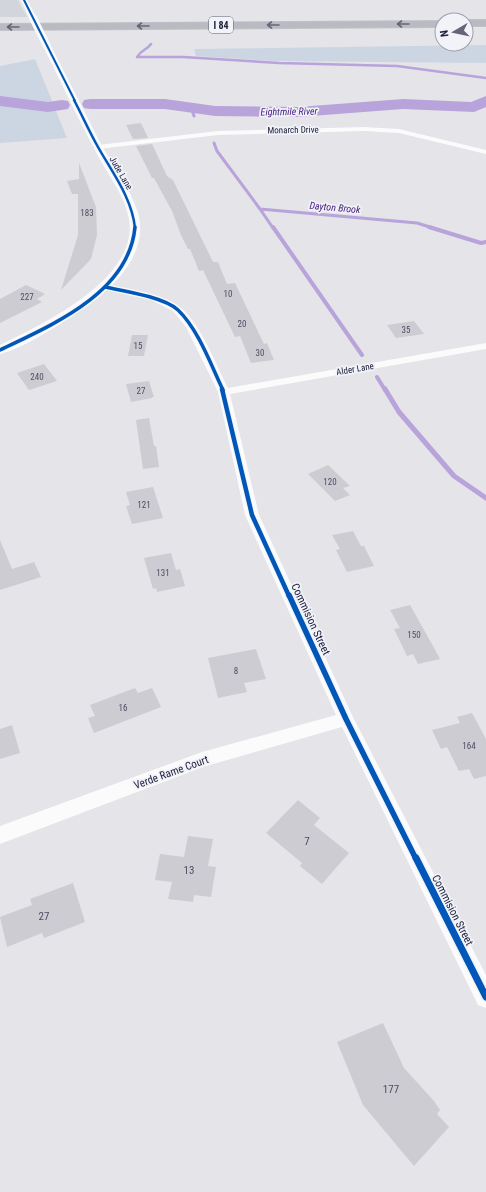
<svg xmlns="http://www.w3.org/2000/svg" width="486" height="1192" font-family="'Roboto Condensed',sans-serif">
<rect width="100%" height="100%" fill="#e4e4e9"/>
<path fill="#d3d5dd" d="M0,0H18L27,17H0Z"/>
<path fill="#ccd6e3" d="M486,45V63L271,61L196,56L194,49Z
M35,59L67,138L0,143V66Z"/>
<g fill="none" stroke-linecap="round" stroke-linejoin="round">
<path stroke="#b8a3da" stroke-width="2.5" d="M137,57H183L279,63L397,66L486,78
M137,57C141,50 147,50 151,44"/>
<path stroke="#b8a3da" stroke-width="3" d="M191,107L194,116
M214,143L217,151L260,209L417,223L433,228
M260,209L273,228"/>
<path stroke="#b8a3da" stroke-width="4" d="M273,227L362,355
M429,227L481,243L486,242
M377,377L385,390"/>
<path stroke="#b8a3da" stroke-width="5" d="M385,389L399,412L454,476L486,498"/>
<path fill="#b8a3da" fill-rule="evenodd" d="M0,96L48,102L62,100L68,101L70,105L68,109L48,112L0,106Z
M486,96V107L474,112L403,109L298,117L215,116L165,109H90L84,108L82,104L84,100L90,99H165L215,106L298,107L403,99L471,102Z"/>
</g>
<path fill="#ccccd2" d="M141,123L148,138L133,139L126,125Z
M152,144L167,176L173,180L213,262H218L227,284L235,283L264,344L267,343L274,360L251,363L240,336L235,337L203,270L199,271L190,249H188L181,235L172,211L154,178H152L136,146Z
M79,163L96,207L97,235L91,259L61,290L78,235V194H72L67,181L79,179Z
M26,285L45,294L37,299L42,302L0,323V299Z
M414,321L424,334L396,338L387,325Z
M132,335H148L144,356H128Z
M44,364L57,381L29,390L17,373Z
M149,381L154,397H152V398L131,402L126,384Z
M149,418L154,446H156L159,467L143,469L136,420Z
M328,465L350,486L343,488L350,495L335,501L308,474Z
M153,487L163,518L132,524L126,506L130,505L126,492Z
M353,531L361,546H364L374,566L347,572L336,550L340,549L332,535Z
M0,540L12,569L34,562L41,577L0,590Z
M171,553L176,570L180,569L185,586L157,592L156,588L153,589L144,558Z
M410,605L433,646L440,659L418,664L413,654L407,656L394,629L400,628L390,610Z
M256,649L266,679L244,683L247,692L218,698L208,658Z
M135,688L138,693L152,688L161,707L94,733L88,718L95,716L90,705Z
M472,713L486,739V776L474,779L469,769L459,771L447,747L441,749L432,730L460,723L457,717Z
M12,725L20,753L0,759V729Z
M298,800L320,818L314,825L349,853L322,884L300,866L302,863L266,833Z
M188,836L213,839L208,866L216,867L211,897L194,895L193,902L168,899L172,882L155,880L160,854L184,857Z
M73,883L85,922L44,938L42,933L7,947L0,917L32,905L30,899Z
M383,1023L404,1068L434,1101L440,1110L437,1114L449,1127L414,1166L363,1105L337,1042Z"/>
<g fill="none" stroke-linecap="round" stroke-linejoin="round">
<g stroke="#c1c1c9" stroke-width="2">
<path id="motorway" d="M466,20H486V26H466Z
M442,21V27L0,30V24Z"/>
</g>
<path fill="#fbfbfc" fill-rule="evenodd" d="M364,127L399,129L486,150V154L399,133L364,131L218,135L98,149L94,147L98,145L218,131Z
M105,284C125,288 166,294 181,308C202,326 215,363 228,388L486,343V349L230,394L259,515L353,717L486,975V1008L478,1005L342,727L203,767L0,844V826L202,752L336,715L245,515L218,392L186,327L173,311L151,300L101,289L100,287L101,285Z"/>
<path fill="#fbfbfc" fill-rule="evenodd" d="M21,0H27L37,18L36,20H30Z
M44,44L51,46C68,79 85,113 102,146C114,168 131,189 138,213C150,254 111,291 80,311C61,324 22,349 0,354V345C43,324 139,279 129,219C125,196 108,175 97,154C78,119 61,82 43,46Z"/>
<use href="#motorway" fill="#babac2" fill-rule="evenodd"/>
<path stroke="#fbfbfc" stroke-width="8" d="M33,18L47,46"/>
<g stroke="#f1f3f8" stroke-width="3">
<path id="cycleway-far5" d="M24,0L75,101"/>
</g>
<g stroke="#f1f3f8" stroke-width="4">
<path id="cycleway-far4" d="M74,100C82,115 89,131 98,147C112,172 132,198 135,228"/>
</g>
<g stroke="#f1f3f8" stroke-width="5">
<path id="cycleway-far3" d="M105,287C124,291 164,297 178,310C198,329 211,365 223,390
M0,350C52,325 129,293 135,227"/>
</g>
<g stroke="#f1f3f8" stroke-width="6">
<path id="cycleway-far2" d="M222,389L252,515L289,596"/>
</g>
<g stroke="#f1f3f8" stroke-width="8">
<path id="cycleway-far1" d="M289,595L346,719L416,859"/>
</g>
<g stroke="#f1f3f8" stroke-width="10">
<path id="cycleway" d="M416,858L486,997"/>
</g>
<use href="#cycleway-far5" stroke="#0057b8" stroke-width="2"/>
<use href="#cycleway-far4" stroke="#0057b8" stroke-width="2.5"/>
<use href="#cycleway-far3" stroke="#0057b8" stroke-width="3.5"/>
<use href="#cycleway-far2" stroke="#0057b8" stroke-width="4.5"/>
<use href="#cycleway-far1" stroke="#0057b8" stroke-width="5.5"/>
<use href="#cycleway" stroke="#0057b8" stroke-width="7"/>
</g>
<defs><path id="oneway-shaft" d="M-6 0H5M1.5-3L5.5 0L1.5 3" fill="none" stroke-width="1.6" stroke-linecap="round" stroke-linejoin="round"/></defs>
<g stroke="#666679">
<use href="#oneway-shaft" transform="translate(403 24) rotate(180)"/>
<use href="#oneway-shaft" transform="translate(273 25) rotate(180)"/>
<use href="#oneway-shaft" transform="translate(143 26) rotate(180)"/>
<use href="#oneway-shaft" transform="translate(13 27) rotate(180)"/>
</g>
<g text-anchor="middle" stroke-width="3.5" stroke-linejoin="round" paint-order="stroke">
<g font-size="9" fill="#21213d" stroke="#f1f3f8">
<text transform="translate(293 130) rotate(-1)" y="3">Monarch Drive</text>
<text transform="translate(121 173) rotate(60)" y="3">Jude Lane</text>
<text transform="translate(355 369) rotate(-10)" y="3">Alder Lane</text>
</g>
<g font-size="9" fill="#4d4d63">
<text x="87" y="216">183</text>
<text x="228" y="297">10</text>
<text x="27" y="300">227</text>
<text x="242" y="327">20</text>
<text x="406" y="333">35</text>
<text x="138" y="349">15</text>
<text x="260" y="356">30</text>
<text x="37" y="380">240</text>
<text x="141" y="394">27</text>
<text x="330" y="485">120</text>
<text x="144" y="508">121</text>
<text x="163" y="576">131</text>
<text x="414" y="638">150</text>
<text x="236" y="674">8</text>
<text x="123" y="711">16</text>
<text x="469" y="749">164</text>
</g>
<rect fill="#f1f3f8" stroke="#5f6075" stroke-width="1" x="209" y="17" width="24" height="16" rx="3"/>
<g font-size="10" font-weight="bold" fill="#21213d">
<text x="221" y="29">I 84</text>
</g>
<g font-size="10" font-style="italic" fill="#41197b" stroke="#f1f3f8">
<text transform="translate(289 111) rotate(-1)" y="4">Eightmile River</text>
<text transform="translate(335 207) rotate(5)" y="4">Dayton Brook</text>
</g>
<g font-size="11" fill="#21213d" stroke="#f1f3f8">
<text transform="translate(311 619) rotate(65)" y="4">Commision Street</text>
<text transform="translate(171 772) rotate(-20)" y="4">Verde Rame Court</text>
<text transform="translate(453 910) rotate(63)" y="4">Commision Street</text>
</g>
<g font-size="11" fill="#4d4d63">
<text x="307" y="845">7</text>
<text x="189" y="874">13</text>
<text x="44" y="920">27</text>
<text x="391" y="1093">177</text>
</g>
</g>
<g transform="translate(454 32) rotate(261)"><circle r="19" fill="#f1f3f8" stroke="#9e9fad"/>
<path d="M0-3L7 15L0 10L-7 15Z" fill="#656579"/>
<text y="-6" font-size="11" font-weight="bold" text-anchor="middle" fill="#21213d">N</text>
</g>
</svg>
